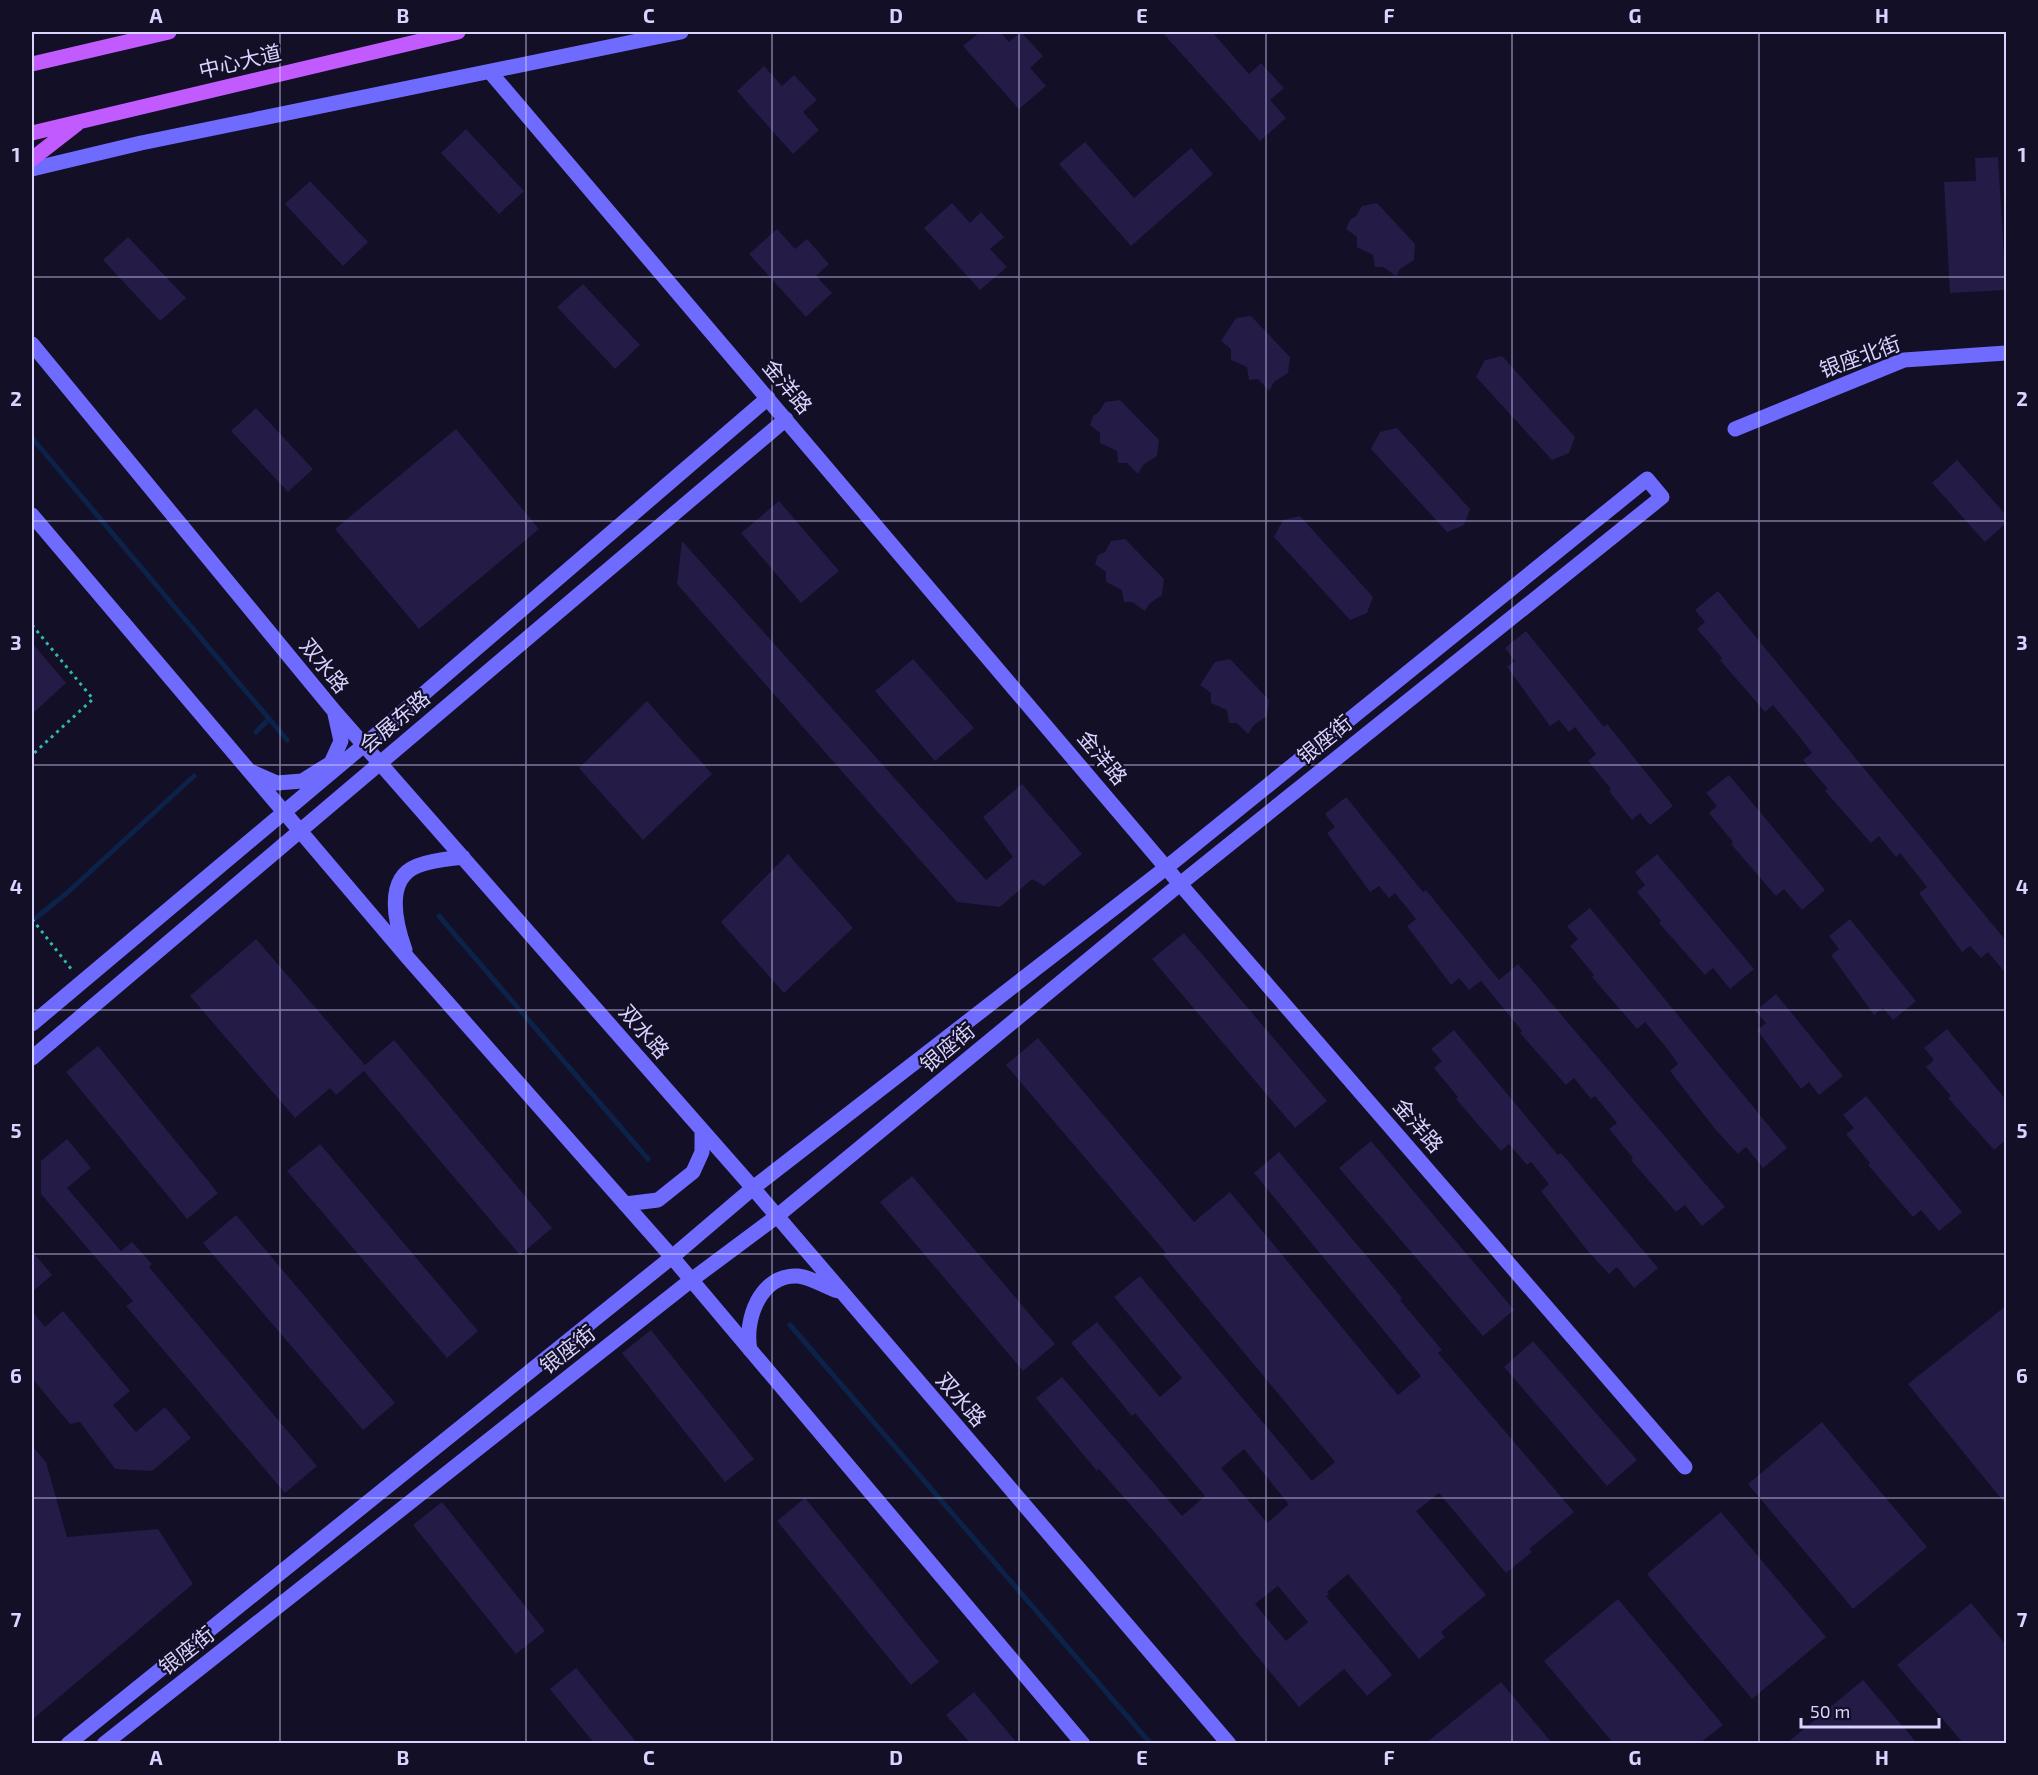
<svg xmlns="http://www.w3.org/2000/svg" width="2038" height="1775" font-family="'Exo 2','Noto Sans SC',sans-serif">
<rect width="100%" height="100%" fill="#130f26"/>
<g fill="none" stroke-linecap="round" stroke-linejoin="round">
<path stroke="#0c2248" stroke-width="5" d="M32,438L287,740
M256,732L269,719
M439,916L648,1159
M32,921L67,893L194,776
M790,1325L1151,1744"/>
</g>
<path fill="#241b47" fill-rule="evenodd" d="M980,32H1000L1009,42L1021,32L1043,56L1030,68L1046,86L1019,109L963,46Z
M1162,32H1212L1249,74L1261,63L1284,88L1270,100L1286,118L1260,141Z
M764,66L782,86L794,75L817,100L803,112L819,130L793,154L737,91Z
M466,129L524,191L499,214L441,153Z
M1085,142L1134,198L1191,148L1213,174L1131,246L1059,164Z
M1998,157L2006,290L1950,293L1944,182L1976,181L1975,158Z
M310,181L368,242L343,266L285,204Z
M952,203L970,223L981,212L1004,237L990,249L1007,267L980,290L924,228Z
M1377,203L1415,244L1414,260L1400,269L1396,276L1383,267H1375L1373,255L1357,247V237L1346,229L1350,220L1356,216L1362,206Z
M777,229L795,249L807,239L829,264L816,276L832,293L806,317L749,254Z
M128,237L186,298L160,321L103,260Z
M583,284L640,345L615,369L557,307Z
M1251,316L1290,357L1288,373L1274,382L1269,391L1258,379L1249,380L1247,367L1231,360V349L1221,341L1236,318Z
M1502,356L1575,437L1569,453L1552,460L1476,377L1485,360Z
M1120,400L1159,440L1157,456L1143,465L1138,474L1127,463H1118L1117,451L1100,443V433L1090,425L1093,416L1099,412L1105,402Z
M256,408L313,469L288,492L231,431Z
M1397,428L1470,509L1464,525L1447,532L1371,449L1380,432Z
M456,429L539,529L419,629L335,529Z
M1957,460L2007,516V522L1985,542L1932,483Z
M779,501L839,571L801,603L741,533Z
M1300,516L1373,597L1367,613L1350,620L1274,537L1283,520Z
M1125,539L1164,579L1162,595L1149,604L1145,611L1132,602H1124L1122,590L1106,582V572L1095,564L1098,555L1105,552L1111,541Z
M682,541L986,880L1013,857L983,817L1022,784L1082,854L1044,886L1032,879L1000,907L957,902L677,584Z
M1718,591L2007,942V975L1988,952L1981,958L1970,946L1962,952L1919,893L1927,887L1900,853L1896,857L1879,836L1871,843L1825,791L1828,789L1803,760L1812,753L1802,740L1773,705L1765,712L1720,660L1722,658L1697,629L1705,622L1695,610Z
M1526,631L1604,727L1607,724L1673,806L1650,825L1640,813L1632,820L1609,791L1611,789L1588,761L1596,754L1575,727L1569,732L1559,720L1550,726L1507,667L1515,661L1505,648Z
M32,643L66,683L32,714Z
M913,659L974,728L935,761L875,691Z
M1230,659L1269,700L1267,716L1254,725L1248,734L1237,723H1229L1227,710L1211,703V693L1200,685L1215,662Z
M647,701L712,774L643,840L579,768Z
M1729,775L1825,890L1802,910L1784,889L1776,896L1731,844L1733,842L1709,813L1717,806L1706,793Z
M1346,797L1423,892L1426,890L1499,980L1518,964L1725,1207L1702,1226L1685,1205L1676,1212L1631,1160L1633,1158L1609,1129L1617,1123L1595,1096L1591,1099L1574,1078L1566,1085L1520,1033L1522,1031L1481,981L1469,990L1459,978L1451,985L1407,926L1416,919L1395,893L1389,898L1379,886L1370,892L1327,833L1335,827L1325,814Z
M788,854L853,928L784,993L721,922Z
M1657,854L1754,969L1730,989L1713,968L1705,975L1659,923L1661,921L1637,892L1645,885L1635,872Z
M1590,908L1787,1148L1763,1168L1746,1147L1738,1154L1715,1129L1670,1071L1678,1064L1669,1051L1645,1022L1637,1029L1592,977L1594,975L1570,946L1578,939L1567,926Z
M1850,919L1916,1001L1893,1020L1883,1008L1874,1015L1831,955L1839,949L1829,936Z
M1184,933L1327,1101L1295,1128L1152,959Z
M256,939L365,1065L394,1040L552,1228L520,1255L364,1071L336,1095L330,1088L295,1118L190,996Z
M1776,994L1843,1076L1819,1095L1809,1082L1801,1089L1757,1030L1766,1023L1755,1011Z
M1947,1029L2007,1101V1139L1994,1150L1948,1098L1951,1096L1926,1067L1934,1060L1924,1048Z
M1454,1030L1558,1155L1561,1153L1658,1268L1634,1288L1617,1267L1609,1274L1586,1249L1541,1191L1549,1184L1531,1162L1527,1165L1509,1144L1501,1151L1456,1099L1458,1097L1434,1068L1442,1061L1431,1049Z
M1038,1038L1194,1222L1230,1192L1398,1395L1421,1376L1254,1173L1279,1152L1402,1298L1400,1300L1442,1350L1438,1353L1574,1512L1529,1549L1532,1552L1506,1573L1439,1493L1416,1511L1486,1595L1441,1632L1445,1637L1419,1659L1348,1574L1327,1592L1329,1594L1326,1596L1392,1675L1367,1696L1344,1669L1299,1707L1170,1550L1099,1469L1097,1471L1036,1398L1062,1377L1182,1516L1205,1496L1135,1413L1132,1416L1071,1343L1097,1322L1160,1397L1182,1378L1114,1297L1140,1276L1312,1481L1335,1462L1163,1255L1166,1253L1006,1065ZM1244,1449L1287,1502L1288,1505L1267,1523L1221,1468ZM1278,1586L1308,1622L1286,1641L1255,1604Z
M98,1046L218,1193L187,1219L66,1072Z
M1866,1096L1962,1212L1939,1231L1921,1210L1913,1217L1868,1165L1870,1163L1846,1134L1854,1128L1843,1115Z
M67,1139L91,1168L67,1188L121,1251L132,1242L152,1264L149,1267L317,1466L285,1493L126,1306L133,1301L41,1194V1161Z
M1371,1141L1514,1310L1483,1336L1339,1168Z
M320,1144L478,1331L447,1358L287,1171Z
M912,1176L1055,1344L1023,1371L880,1202Z
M236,1215L395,1403L363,1430L203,1243Z
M32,1251L52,1275L32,1292Z
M2007,1305V1506L1908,1384Z
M32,1311L45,1327L63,1311L130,1391L113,1405L136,1432L165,1407L191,1438L152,1471L115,1469L80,1422L70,1424L32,1378Z
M651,1330L754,1459L725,1482L622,1353Z
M1533,1341L1637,1460L1607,1486L1504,1367Z
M1822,1422L1927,1547L1853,1609L1748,1484Z
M32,1446L46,1462L67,1537L158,1529L193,1584L32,1720Z
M805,1498L939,1662L911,1685L777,1521Z
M442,1502L545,1631L516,1654L413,1525Z
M1721,1512L1826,1637L1752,1699L1647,1574Z
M1618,1599L1723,1725L1700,1743H1613L1544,1661Z
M1971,1603L2007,1646V1743H1963L1897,1665Z
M576,1668L637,1743H594L550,1689Z
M1863,1680L1917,1743H1787Z
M1501,1682L1552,1743H1426Z
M974,1692L1017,1743H970L946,1715Z"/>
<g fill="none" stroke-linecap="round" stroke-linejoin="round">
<path stroke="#2fb8b0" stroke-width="3" stroke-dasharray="3 4.5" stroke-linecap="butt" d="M32,625L93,699L32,755
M32,919L72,970"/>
<path stroke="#6f6bff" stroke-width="15" d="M490,72L1180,884L1685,1467
M32,169L141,143L681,32
M32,344L335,712L753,1188L1229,1744
M1735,429L1904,360L2006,353
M32,515L408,958L672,1257L1083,1744
M252,772L277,783L302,781L331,763L341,741L335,714
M405,950C396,925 384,879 417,866C432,860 448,859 463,857
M32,1024L364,745L768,398
M32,1058L786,419
M625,1204L658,1200L693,1172L702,1152V1130
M750,1350C744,1320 760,1274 798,1276C810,1277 826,1287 838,1291
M68,1744L672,1257L753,1188L1167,867L1647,479L1662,497L1180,884L776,1217L690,1281L104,1744"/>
<path stroke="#c25bff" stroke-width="15" d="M32,64L169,32
M32,133L458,32
M32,159L77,124"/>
</g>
<path fill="none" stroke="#d9d4ff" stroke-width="1.5" stroke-opacity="0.55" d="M280,32V1744M526,32V1744M772,32V1744M1019,32V1744M1266,32V1744M1512,32V1744M1759,32V1744M32,277H2006M32,521H2006M32,765H2006M32,1010H2006M32,1254H2006M32,1498H2006"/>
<g text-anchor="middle" stroke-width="4.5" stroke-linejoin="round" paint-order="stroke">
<g font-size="21" fill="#d9d4ff" stroke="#130f26">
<text transform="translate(240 62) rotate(-13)" y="7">中心大道</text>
<text transform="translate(1860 357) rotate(-20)" y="7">银座北街</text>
<text transform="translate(787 387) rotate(50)" y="7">金洋路</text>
<text transform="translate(324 666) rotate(51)" y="7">双水路</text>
<text transform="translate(395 722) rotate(-40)" y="7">会展东路</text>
<text transform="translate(1325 740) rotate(-39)" y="7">银座街</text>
<text transform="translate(1102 758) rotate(50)" y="7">金洋路</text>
<text transform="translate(644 1032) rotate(49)" y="7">双水路</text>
<text transform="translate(948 1048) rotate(-40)" y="7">银座街</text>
<text transform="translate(1418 1126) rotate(49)" y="7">金洋路</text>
<text transform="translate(568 1350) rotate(-38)" y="7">银座街</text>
<text transform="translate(961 1400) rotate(49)" y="7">双水路</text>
<text transform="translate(187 1651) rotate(-38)" y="7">银座街</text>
</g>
</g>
<rect width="2038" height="1775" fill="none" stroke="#130f26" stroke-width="66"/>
<path d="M1801 1718v9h138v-9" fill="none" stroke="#d9d4ff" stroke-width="3"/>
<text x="1810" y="1718" font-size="18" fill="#d9d4ff" stroke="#130f26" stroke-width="4.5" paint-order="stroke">50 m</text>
<rect x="33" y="33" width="1972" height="1709" fill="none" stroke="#d9d4ff" stroke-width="2"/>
<g font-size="20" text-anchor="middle" font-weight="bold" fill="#d9d4ff">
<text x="156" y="23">A</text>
<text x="403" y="23">B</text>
<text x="649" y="23">C</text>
<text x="896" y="23">D</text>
<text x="1142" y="23">E</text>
<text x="1389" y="23">F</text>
<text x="1635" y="23">G</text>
<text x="1882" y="23">H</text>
<text x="16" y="162">1</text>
<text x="2022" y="162">1</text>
<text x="16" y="406">2</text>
<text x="2022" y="406">2</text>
<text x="16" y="650">3</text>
<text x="2022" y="650">3</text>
<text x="16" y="894">4</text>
<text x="2022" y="894">4</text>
<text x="16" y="1138">5</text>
<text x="2022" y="1138">5</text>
<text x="16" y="1383">6</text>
<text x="2022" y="1383">6</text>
<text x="16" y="1627">7</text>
<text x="2022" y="1627">7</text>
<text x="156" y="1765">A</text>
<text x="403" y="1765">B</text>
<text x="649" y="1765">C</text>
<text x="896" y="1765">D</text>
<text x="1142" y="1765">E</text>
<text x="1389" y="1765">F</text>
<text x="1635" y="1765">G</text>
<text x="1882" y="1765">H</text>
</g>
</svg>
